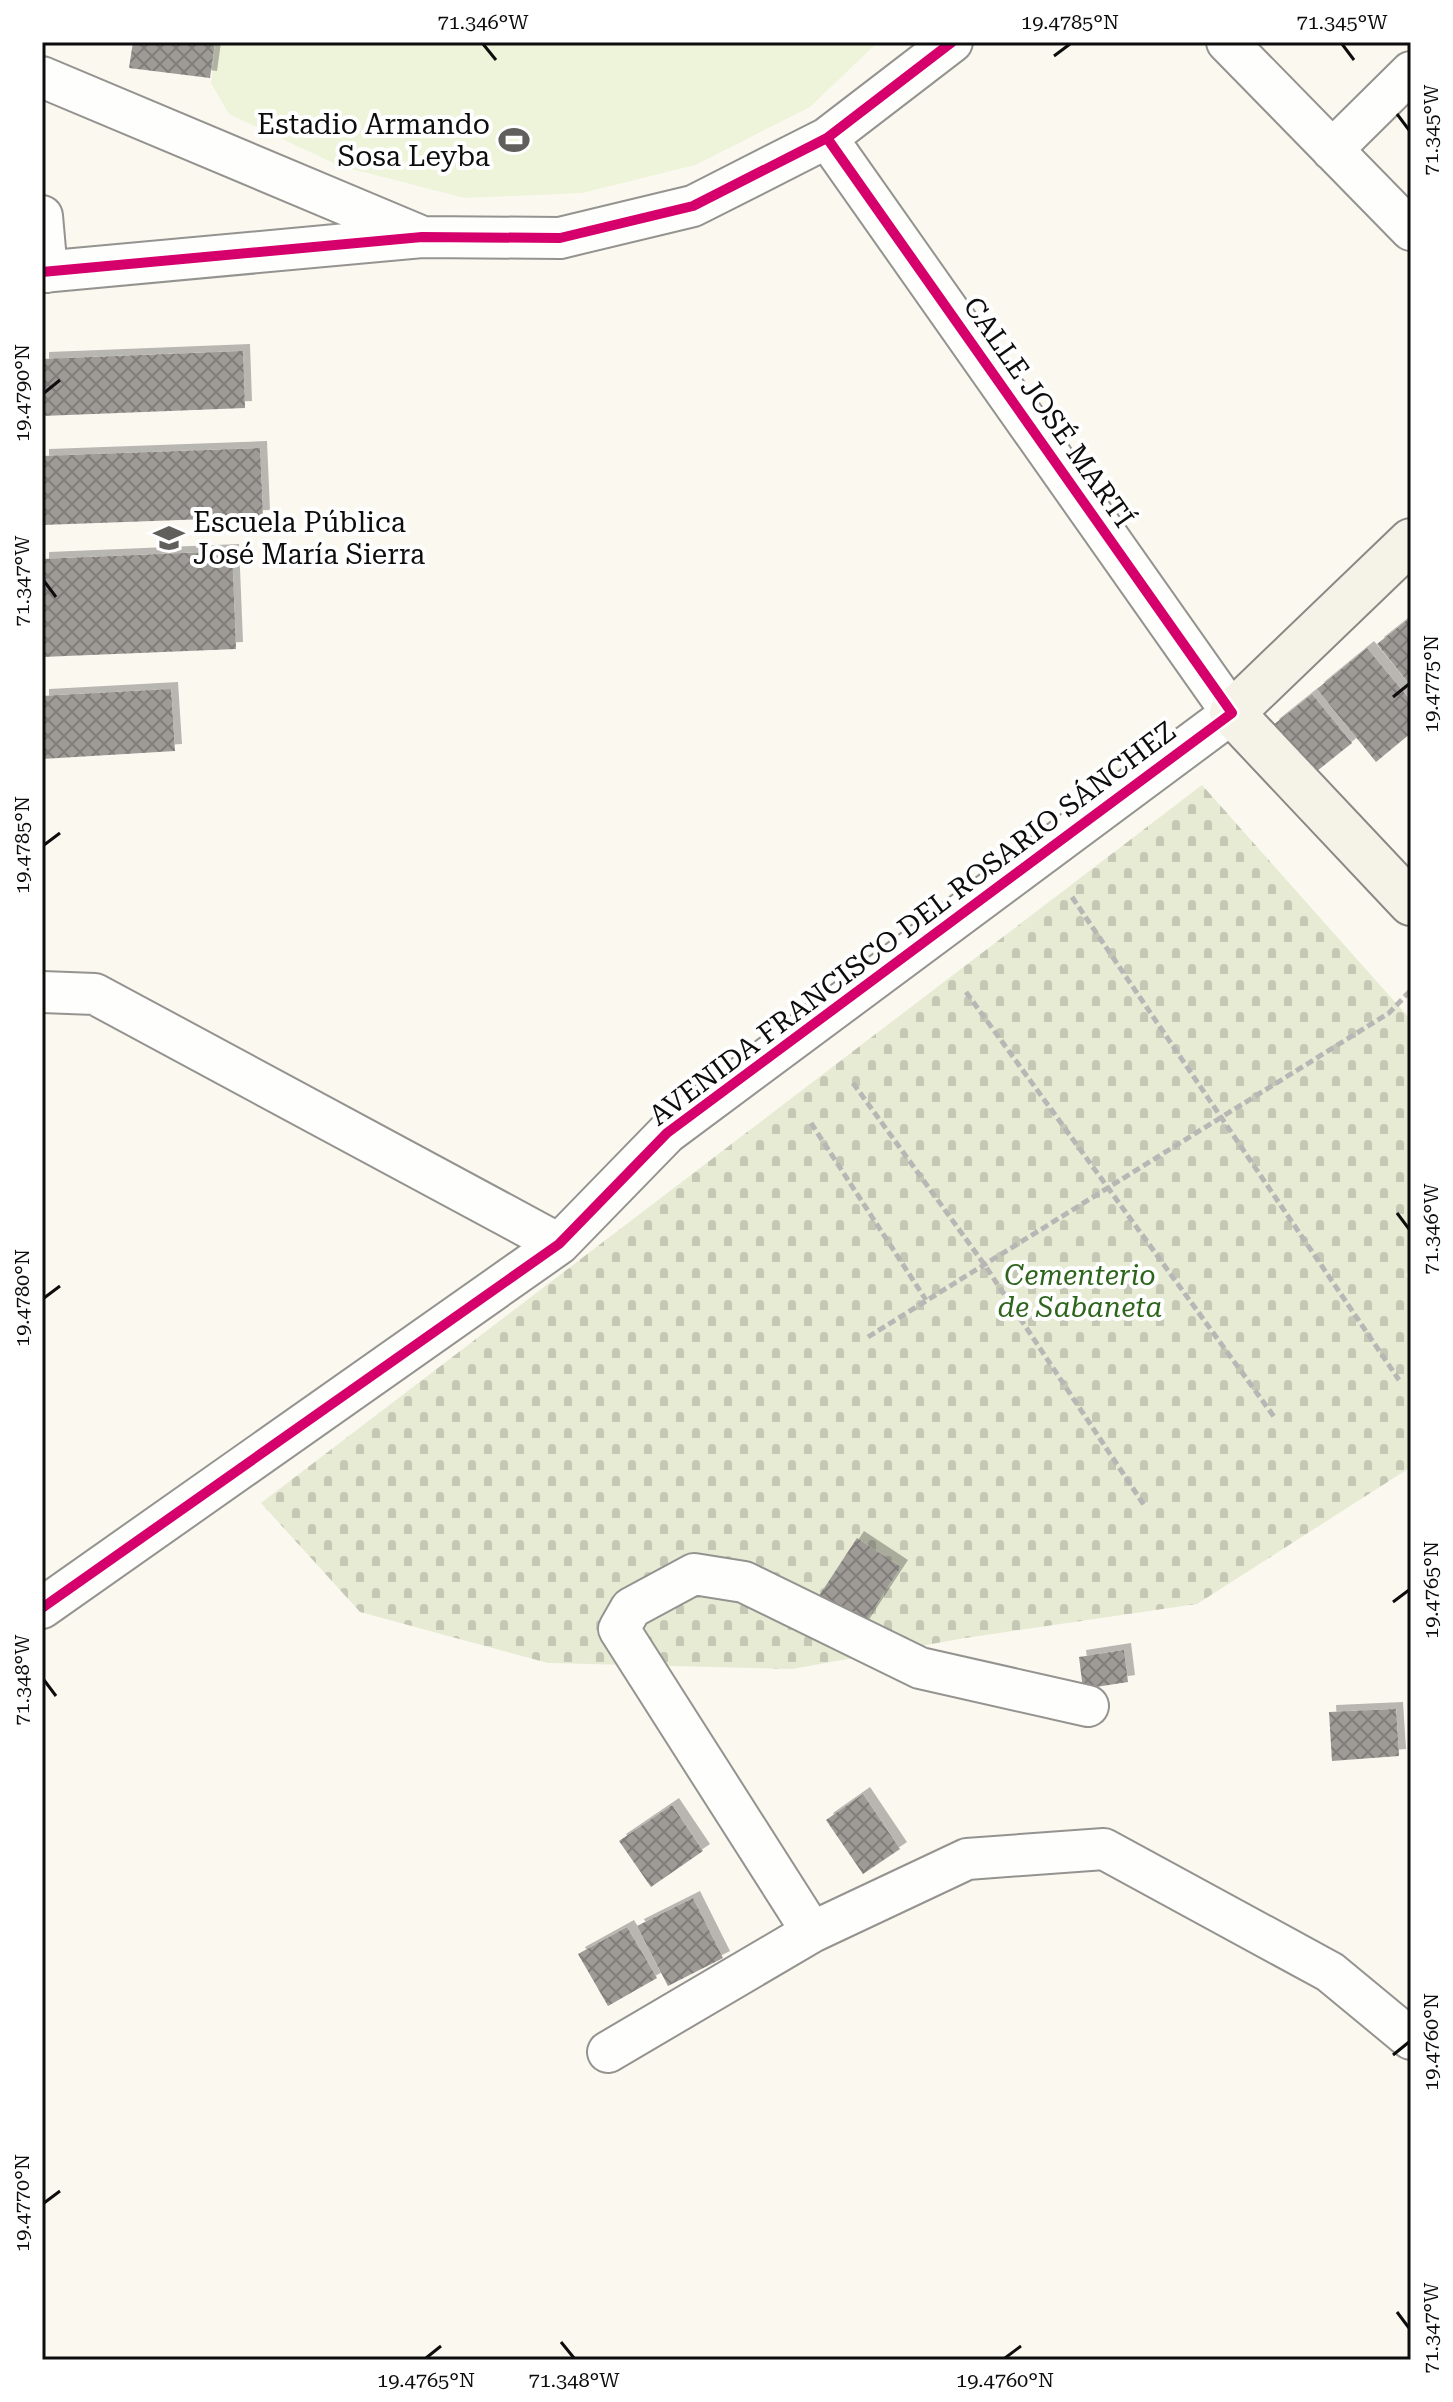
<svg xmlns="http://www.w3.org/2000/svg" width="1453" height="2402" font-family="'Roboto Serif',serif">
<defs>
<pattern id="cemetery-stones" width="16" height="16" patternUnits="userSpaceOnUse" patternTransform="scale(2)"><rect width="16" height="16" fill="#e7ebd4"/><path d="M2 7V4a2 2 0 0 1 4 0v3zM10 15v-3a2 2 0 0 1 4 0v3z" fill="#c5c8b5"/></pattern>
<pattern id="building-cross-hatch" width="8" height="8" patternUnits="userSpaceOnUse" patternTransform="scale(2)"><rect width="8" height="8" fill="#9e9a96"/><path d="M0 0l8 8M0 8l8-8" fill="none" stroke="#7f7c79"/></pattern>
<filter id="shadow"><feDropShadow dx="7" dy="-7" stdDeviation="0" flood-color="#0004"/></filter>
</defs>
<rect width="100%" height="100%" fill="#fbf8f0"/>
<path fill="url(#cemetery-stones)" d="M1202,785L1411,1020V1268L1406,1275L1411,1284V1467L1197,1604L965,1638L792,1669L548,1663L360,1612L261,1503Z"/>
<path fill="#eef4da" d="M216,42H878L810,107L695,165L582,193L465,198L340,166L229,114L211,83Z"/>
<path fill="url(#building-cross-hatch)" filter="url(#shadow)" d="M133,42H215L210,78L129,68Z
M243,351L245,408L42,416V359Z
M260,448L263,517L42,525V456Z
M232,551L236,649L42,657V559Z
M1411,617V686L1377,644Z
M1367,648L1411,701V733L1376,762L1317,689Z
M171,689L175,751L42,759V696Z
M1312,694L1352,743L1312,775L1272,726Z
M857,1538L901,1567L861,1628L817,1599Z
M1124,1650L1128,1682L1083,1689L1079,1657Z
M1396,1709L1399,1756L1332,1761L1329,1712Z
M863,1794L900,1849L863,1874L826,1820Z
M672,1805L703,1851L651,1887L619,1841Z
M693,1898L723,1958L668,1986L637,1926Z
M627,1927L657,1978L608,2006L578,1954Z"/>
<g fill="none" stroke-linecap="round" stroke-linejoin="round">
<g stroke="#94938f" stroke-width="44">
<path id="street" d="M1227,42L1411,230
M42,77L418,235
M1332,150L1411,72
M42,216L47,272
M42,272L422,237L560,238L693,206L827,138L952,42
M42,992L95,994L559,1244
M42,1608L559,1244L667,1133L1232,713L827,138
M812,1932L619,1629L631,1608L694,1574L744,1582L920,1668L1088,1706
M608,2052L812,1932L967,1859L1104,1849L1330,1972L1411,2039"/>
</g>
<g stroke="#8b8986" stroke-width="48">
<path id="secondary" d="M1411,541L1232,713L1411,903"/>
</g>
<path stroke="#b8b7b6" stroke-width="5" stroke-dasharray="8 4" stroke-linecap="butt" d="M1072,897L1399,1380
M966,992L1275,1418
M853,1083L984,1264L1144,1505
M811,1123L926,1300
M868,1337L1389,1013L1411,990"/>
<use href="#street" stroke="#fefefd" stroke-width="40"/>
<use href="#secondary" stroke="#f5f3e8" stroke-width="44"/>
<g stroke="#fff" stroke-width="15">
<path id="cycleway" d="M42,272L422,237L560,238L693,206L827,138L952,42
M42,1608L559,1244L667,1133L1232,713L827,138"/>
</g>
<use href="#cycleway" stroke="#d6006c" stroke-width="10"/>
</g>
<path fill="none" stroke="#0d0d0d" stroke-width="3" d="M483,44L496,60M1342,44L1354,60M1054,56L1070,44M1397,114L1409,130M44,393L60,380M44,581L56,597M1393,697L1409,684M44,845L60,833M1397,1213L1409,1229M44,1298L60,1286M1393,1602L1409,1590M44,1680L56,1696M1393,2055L1409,2042M44,2203L60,2191M1397,2312L1409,2328M561,2342L574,2358M426,2358L441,2346M1005,2358L1021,2346"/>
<defs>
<g id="stadium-bare" transform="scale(2.4)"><path d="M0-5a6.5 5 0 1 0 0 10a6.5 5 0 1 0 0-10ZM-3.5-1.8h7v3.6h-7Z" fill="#605f5c" stroke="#fff" stroke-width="2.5" paint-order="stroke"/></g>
<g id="school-bare" transform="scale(2.4)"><path d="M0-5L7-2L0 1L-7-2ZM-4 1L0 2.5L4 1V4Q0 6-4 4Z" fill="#605f5c" stroke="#fff" stroke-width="2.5" paint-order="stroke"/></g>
</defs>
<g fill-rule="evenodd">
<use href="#stadium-bare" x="514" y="140"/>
<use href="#school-bare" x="169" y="538"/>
</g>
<g text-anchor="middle" stroke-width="8" stroke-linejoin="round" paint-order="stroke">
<g font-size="28" fill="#0d0d0d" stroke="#fff" text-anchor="end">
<text x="490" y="134">Estadio Armando<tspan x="490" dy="32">Sosa Leyba</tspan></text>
<text x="193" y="532" text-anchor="start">Escuela Pública<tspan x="193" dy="32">José María Sierra</tspan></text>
</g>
<g font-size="28" fill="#0d0d0d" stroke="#fff">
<text transform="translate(1049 412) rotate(55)" y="10">CALLE JOSÉ MARTÍ</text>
<text transform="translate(912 923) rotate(-37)" y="10">AVENIDA FRANCISCO DEL ROSARIO SÁNCHEZ</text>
</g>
<g font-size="28" font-style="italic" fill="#2e651c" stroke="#fff">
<text x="1080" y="1285">Cementerio<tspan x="1080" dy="32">de Sabaneta</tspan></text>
</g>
</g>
<rect width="1453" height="2402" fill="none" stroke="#ffffff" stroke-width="88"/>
<rect x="44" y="44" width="1365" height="2314" fill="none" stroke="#0d0d0d" stroke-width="3"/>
<g font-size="20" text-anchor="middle" fill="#0d0d0d">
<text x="483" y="29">71.346°W</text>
<text x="1070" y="29">19.4785°N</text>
<text x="1342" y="29">71.345°W</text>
<text transform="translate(1431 130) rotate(-90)" y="7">71.345°W</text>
<text transform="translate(22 393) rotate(-90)" y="7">19.4790°N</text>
<text transform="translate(22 581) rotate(-90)" y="7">71.347°W</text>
<text transform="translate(1431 684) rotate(-90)" y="7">19.4775°N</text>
<text transform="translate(22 845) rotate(-90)" y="7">19.4785°N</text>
<text transform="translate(1431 1229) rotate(-90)" y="7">71.346°W</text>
<text transform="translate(22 1298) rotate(-90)" y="7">19.4780°N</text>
<text transform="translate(1431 1590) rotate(-90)" y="7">19.4765°N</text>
<text transform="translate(22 1680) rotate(-90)" y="7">71.348°W</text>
<text transform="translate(1431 2042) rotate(-90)" y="7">19.4760°N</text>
<text transform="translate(22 2203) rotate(-90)" y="7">19.4770°N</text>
<text transform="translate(1431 2328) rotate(-90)" y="7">71.347°W</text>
<text x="426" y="2387">19.4765°N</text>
<text x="574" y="2387">71.348°W</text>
<text x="1005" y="2387">19.4760°N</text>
</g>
</svg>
